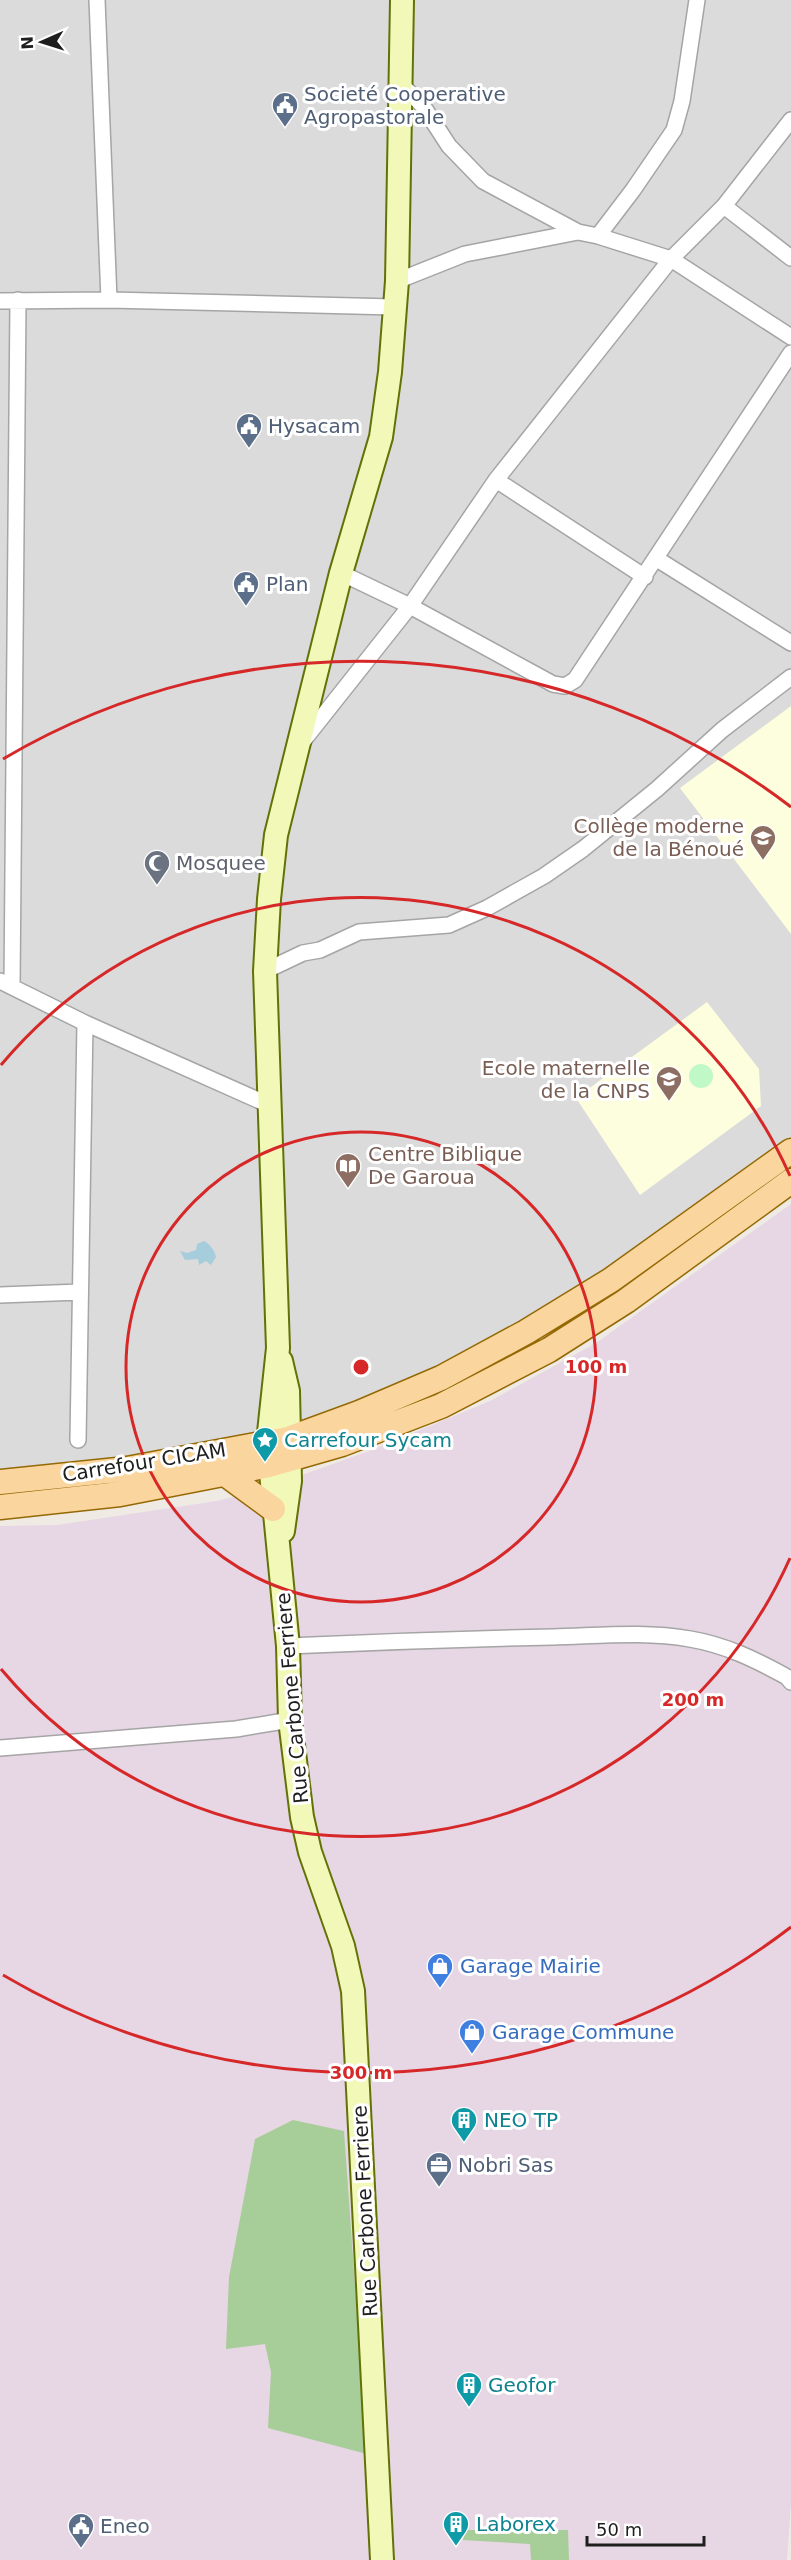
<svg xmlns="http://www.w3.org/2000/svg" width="791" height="2560" font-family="'DejaVu Sans',sans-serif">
<rect width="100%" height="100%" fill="#efebe4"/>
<path fill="#dcdbdb" d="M0,0H791V1142L668,1230L494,1343L286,1433L143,1461L0,1473Z"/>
<path fill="#e7d6e4" d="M791,1204V2503L787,2560H0V1526L57,1525L217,1501L257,1491L372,1450L490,1401L596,1343Z"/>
<path fill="#fdfedd" d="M791,706V934L680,788Z
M707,1002L759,1069L761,1106L640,1195L576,1098Z"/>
<path fill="#a7cd99" d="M293,2120L344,2131L367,2454L268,2428L271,2372L265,2344L226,2349L229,2277L255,2139Z
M465,2530H568L569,2560H531L530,2544L463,2540Z"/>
<path fill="#c1f8c8" d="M689 1076a12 12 0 1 1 24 0a12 12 0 1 1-24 0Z"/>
<path fill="#a5cddb" d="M204,1241C209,1243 215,1251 216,1257L211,1265L206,1261L199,1265L198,1259L185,1260L180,1251L187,1253L196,1250L197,1244Z"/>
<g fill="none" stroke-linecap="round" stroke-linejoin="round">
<g stroke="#a5a5a5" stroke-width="18">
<path id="street" d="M97,0L109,300
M399,82L423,106L449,146L483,181L578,232L598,236L671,259L791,337
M724,206L791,258
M598,236L633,190L674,130L682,101L697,0
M397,281L465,254L578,232
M0,301L109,300L394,307
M496,480L645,577
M657,559L791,643
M341,573L410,606L553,684L565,686L575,680L791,353
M303,741L410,606L496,480L671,259L724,206L791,120
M265,971L303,953L320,950L359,932L449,925L487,908L544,876L583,849L657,789L722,730L791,677
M0,981L85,1023L269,1105
M12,986L18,300
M0,1295L80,1292
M78,1440L85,1023
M288,1646C376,1642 465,1639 553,1637C598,1636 645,1631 690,1639C726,1645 756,1660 787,1677L791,1682
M0,1748L236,1729L290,1720"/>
</g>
<g stroke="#637207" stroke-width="26">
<path id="secondary" d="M281,1361L288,1391L290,1481L283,1531
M382,2560L353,1991L343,1946L310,1852L302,1817L290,1720L288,1646L268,1442L278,1348L265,971L269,899L276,835L341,573L381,437L390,372L397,281L402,0"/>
</g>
<g stroke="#946903" stroke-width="27">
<path id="primary" d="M224,1473L273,1509
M0,1482L127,1469L288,1439L359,1413L441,1378L526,1332L611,1280L791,1151
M0,1507L120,1494L269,1465L342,1444L441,1406L549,1350L626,1301L791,1181"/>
</g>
<use href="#street" stroke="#fff" stroke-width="15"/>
<use href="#secondary" stroke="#f2f8b8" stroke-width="22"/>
<use href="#primary" stroke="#fad59e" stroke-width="24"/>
</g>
<g fill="none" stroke="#d62828" stroke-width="3">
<circle cx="361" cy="1367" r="235"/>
<path d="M790 1558A470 470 0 0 1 1 1669M1 1065A470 470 0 0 1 790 1176"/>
<path d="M791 1927A706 706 0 0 1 3 1975M3 759A706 706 0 0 1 791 807"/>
</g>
<defs>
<g id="civic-pin" transform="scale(1.35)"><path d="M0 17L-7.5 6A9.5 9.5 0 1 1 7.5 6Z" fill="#5c6f8a" stroke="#fff"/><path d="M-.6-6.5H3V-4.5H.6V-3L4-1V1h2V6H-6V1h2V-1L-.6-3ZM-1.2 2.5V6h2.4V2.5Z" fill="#fff"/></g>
<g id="school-pin" transform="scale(1.35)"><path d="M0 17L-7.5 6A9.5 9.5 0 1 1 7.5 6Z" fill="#8d6e63" stroke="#fff"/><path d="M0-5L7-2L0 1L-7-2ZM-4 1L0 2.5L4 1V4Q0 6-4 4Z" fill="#fff"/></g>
<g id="mosque-pin" transform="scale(1.35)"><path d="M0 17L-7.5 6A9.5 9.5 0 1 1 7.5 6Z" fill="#6b7280" stroke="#fff"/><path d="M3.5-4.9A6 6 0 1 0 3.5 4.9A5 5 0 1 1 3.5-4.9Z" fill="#fff"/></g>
<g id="library-pin" transform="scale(1.35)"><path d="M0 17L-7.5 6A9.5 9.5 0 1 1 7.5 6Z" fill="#8d6e63" stroke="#fff"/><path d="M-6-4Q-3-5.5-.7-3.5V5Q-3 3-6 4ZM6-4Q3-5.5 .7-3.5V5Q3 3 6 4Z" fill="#fff"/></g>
<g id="sight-pin" transform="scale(1.35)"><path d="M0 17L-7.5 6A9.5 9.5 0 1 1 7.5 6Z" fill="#0f9aa8" stroke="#fff"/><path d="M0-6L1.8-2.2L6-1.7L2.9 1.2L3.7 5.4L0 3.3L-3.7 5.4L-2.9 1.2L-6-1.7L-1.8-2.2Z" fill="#fff"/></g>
<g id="shop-pin" transform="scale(1.35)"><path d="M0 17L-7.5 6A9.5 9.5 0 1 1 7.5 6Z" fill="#3f7fe0" stroke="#fff"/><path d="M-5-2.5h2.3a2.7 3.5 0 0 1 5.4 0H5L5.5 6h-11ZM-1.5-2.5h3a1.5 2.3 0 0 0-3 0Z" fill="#fff"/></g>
<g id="building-pin" transform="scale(1.35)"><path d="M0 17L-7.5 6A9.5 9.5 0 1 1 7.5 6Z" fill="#0f9aa8" stroke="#fff"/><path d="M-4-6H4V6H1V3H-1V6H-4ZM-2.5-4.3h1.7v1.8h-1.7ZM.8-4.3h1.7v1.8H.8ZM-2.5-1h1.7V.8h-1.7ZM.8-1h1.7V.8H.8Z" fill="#fff"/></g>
<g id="office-pin" transform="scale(1.35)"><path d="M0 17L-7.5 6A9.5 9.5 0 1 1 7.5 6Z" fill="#5c6f8a" stroke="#fff"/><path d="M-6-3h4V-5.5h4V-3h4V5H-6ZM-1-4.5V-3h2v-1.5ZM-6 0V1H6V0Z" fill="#fff"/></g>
</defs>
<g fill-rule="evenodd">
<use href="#civic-pin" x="285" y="105"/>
<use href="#civic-pin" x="249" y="426"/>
<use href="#civic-pin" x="246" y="584"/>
<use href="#school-pin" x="763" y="838"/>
<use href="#mosque-pin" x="157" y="863"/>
<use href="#school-pin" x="669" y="1079"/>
<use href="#library-pin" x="348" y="1166"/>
<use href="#sight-pin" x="265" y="1440"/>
<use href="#shop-pin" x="440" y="1966"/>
<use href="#shop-pin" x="472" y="2032"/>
<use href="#building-pin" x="464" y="2120"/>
<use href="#office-pin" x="439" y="2165"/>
<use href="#building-pin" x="469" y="2385"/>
<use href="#building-pin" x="456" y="2524"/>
<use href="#civic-pin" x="81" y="2526"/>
</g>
<g text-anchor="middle" stroke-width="6" stroke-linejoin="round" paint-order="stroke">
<g font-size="20" fill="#4e5e75" stroke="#fff" text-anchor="start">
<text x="304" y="101">Societé Cooperative<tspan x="304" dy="23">Agropastorale</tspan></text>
<text x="268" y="433">Hysacam</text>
<text x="266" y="591">Plan</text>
<text x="458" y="2172">Nobri Sas</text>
<text x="100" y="2533">Eneo</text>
</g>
<g font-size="20" fill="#785e54" stroke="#fff" text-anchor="end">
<text x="744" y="833">Collège moderne<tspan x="744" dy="23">de la Bénoué</tspan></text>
<text x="650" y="1075">Ecole maternelle<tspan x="650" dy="23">de la CNPS</tspan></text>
<text x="368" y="1161" text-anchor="start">Centre Biblique<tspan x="368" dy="23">De Garoua</tspan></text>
</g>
<g font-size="20" fill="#5b616d" stroke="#fff" text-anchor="start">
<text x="176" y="870">Mosquee</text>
</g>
<g font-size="20" fill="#0d838f" stroke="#fff" text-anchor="start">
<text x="284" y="1447">Carrefour Sycam</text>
<text x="484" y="2127">NEO TP</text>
<text x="488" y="2392">Geofor</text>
<text x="476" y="2531">Laborex</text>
</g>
<g font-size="20" fill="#1e1e1e" stroke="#fff">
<text transform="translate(144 1462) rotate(-9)" y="7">Carrefour CICAM</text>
<text transform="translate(292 1698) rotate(-95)" y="7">Rue Carbone Ferriere</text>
<text transform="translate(365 2211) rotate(-93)" y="7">Rue Carbone Ferriere</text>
</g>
<g font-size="20" fill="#366cbe" stroke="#fff" text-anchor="start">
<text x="460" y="1973">Garage Mairie</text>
<text x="492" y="2039">Garage Commune</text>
</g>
</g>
<circle cx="361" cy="1367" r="9" fill="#d62828" stroke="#fff" stroke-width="3"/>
<g font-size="18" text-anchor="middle" font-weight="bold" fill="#d62828" stroke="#fff" stroke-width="6" stroke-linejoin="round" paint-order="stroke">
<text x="596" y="1373">100 m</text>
<text x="693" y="1706">200 m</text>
<text x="361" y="2079">300 m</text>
</g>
<g transform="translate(42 42) rotate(267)" stroke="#ffffff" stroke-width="4.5" paint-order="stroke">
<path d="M0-4.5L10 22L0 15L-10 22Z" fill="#1e1e1e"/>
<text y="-9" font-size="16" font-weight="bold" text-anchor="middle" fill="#1e1e1e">N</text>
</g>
<path d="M587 2536v9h117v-9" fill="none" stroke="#1e1e1e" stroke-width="3"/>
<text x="596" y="2536" font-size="18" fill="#1e1e1e" stroke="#ffffff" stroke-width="4.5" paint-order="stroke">50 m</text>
</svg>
